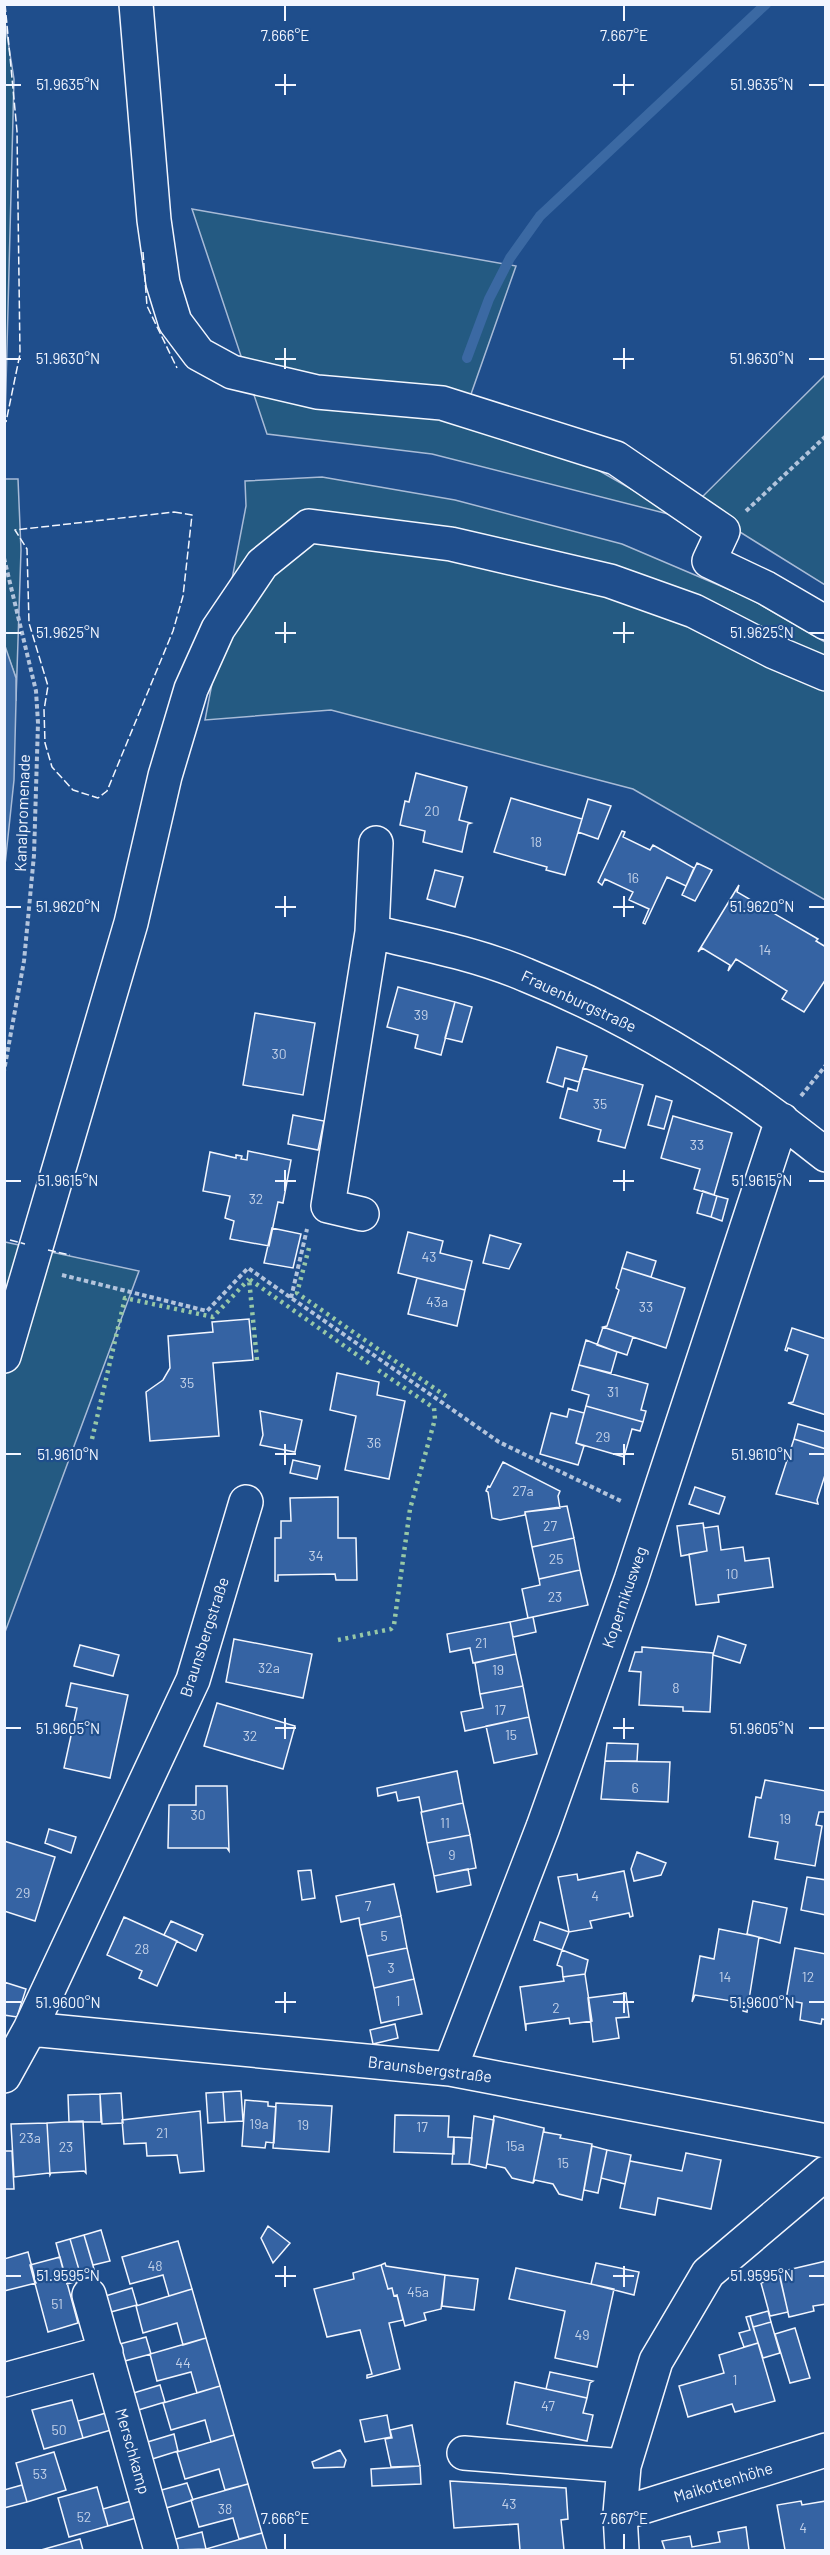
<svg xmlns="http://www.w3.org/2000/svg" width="830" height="2555" font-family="Barlow,sans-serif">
<rect width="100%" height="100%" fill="#1f4e8c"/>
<path fill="#245a82" stroke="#a8bbd7" stroke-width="1.5" d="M4,16L14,79L5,423H4Z
M192,209L516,266L470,397L680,517L432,454L267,434Z
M825,375V585L695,504Z
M322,477L455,500L622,544L749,598L825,642V900L633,789L331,710L205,720L246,506L245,481Z
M4,479H18L21,550L16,701V678L4,646Z
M5,1242L139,1271L5,1632Z"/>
<path fill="#3b69a3" stroke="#a8bbd7" stroke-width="1.5" d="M5,646L16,678V701L14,780L5,865Z"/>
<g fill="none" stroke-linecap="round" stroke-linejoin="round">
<path stroke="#3b69a3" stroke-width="10" d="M467,358L489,299L510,258L540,216L766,4"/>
</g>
<path fill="#3563a3" stroke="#f2f6ff" stroke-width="1.5" d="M416,773L467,787L459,820L471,823L468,824L462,852L423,842L425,831L400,825L405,801L409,802Z
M511,798L582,819L565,875L546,870L547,867L494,852Z
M588,799L611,806L598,839L578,832Z
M622,831L625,832L623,837L650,850L653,845L694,868L686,886L667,877L645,924L643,923L649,909L629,900L633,892L605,879L602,885L598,882Z
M697,863L712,870L695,901L682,895Z
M435,870L463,877L455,907L427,899Z
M739,885L737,892L818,939L816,941L826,947V979L804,1012L782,999L787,991L736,959L728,971L730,965L702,948L698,952Z
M398,987L455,1002L441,1055L415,1048L418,1035L387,1027Z
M455,1002L472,1007L462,1042L445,1038Z
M255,1013L315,1023L303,1095L243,1085Z
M557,1047L587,1056L579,1082L565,1078L563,1087L547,1082Z
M583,1068L643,1085L625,1148L598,1141L601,1130L560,1118L568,1088L577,1091Z
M656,1096L672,1101L664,1129L648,1125Z
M293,1115L324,1121L318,1150L288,1144Z
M673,1116L732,1133L714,1195L694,1189L700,1169L661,1158Z
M248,1151L291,1160L283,1203L278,1202L269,1246L230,1239L234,1221L225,1218L230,1196L203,1191L210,1152L236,1158V1155L242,1156L241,1159L247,1160Z
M703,1191L717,1196L711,1217L697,1213Z
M717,1196L728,1199L722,1221L711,1217Z
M272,1228L301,1234L293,1268L264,1263Z
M408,1232L443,1241L440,1253L472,1261L465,1290L398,1273Z
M490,1235L521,1244L509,1269L483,1263Z
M627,1252L656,1261L651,1277L622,1268Z
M622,1268L685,1288L666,1348L603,1327L607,1326L619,1290L616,1288Z
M417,1278L465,1290L457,1326L408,1314Z
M249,1319L253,1360L213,1363L219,1436L150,1441L146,1392L163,1380L170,1368L168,1336L213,1332L212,1322Z
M603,1327L633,1337L627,1355L597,1345Z
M792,1328L826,1339V1415L788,1403L793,1402L808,1355L788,1348L787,1351L785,1350Z
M586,1340L617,1352L611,1373L579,1365Z
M579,1365L648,1384L641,1410L646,1411L643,1422L586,1406L589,1395L572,1390Z
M337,1373L379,1382L377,1395L405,1401L389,1479L345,1470L356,1416L330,1410Z
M586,1406L643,1422L640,1431L632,1429L624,1457L576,1443Z
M569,1409L584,1413L576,1443L584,1446L578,1465L540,1454L551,1413L567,1417Z
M260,1411L302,1420L295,1452L260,1445L263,1435Z
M798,1424L826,1432V1449L794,1439Z
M794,1439L826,1449V1472L817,1500L818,1504L776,1494Z
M293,1460L320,1466L317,1479L290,1473Z
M503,1462L560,1491L558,1496L560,1508L525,1512V1515L500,1520L492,1518L488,1492L486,1491L488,1486L490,1487Z
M695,1487L725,1497L719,1514L689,1504Z
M338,1497V1538H356L357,1580H336L335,1574L278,1575V1581H275V1538H281V1521H291L290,1498Z
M567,1506L574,1538L532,1547L525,1512Z
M703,1523L707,1551L681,1556L677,1526Z
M703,1523L704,1528L718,1526L721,1550L743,1547L745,1561L769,1558L773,1587L718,1595L719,1602L696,1605L689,1554L707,1551Z
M574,1538L580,1570L539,1579L532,1547Z
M580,1570L588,1605L528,1618L522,1589L540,1585L539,1579Z
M533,1617L536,1632L513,1637L510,1622Z
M510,1622L516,1654L473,1663L470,1648L450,1652L447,1634Z
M718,1636L746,1645L740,1663L713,1655Z
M234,1639L312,1654L303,1698L226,1682Z
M80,1645L119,1655L113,1676L74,1666Z
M642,1647L713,1653L710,1712L683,1711V1707L639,1705L641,1672L629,1671L635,1652H642Z
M516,1654L523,1686L480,1694L475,1663Z
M71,1683L128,1695L110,1778L64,1768L77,1708L66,1706Z
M523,1686L529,1717L465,1731L461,1712L483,1708L480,1694Z
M217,1703L295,1726L283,1769L204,1746Z
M529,1717L537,1754L494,1763L486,1726Z
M607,1743L638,1744L637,1761H605Z
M605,1761L670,1762L668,1802L601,1799Z
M457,1771L463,1803L422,1812L419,1797L398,1801L396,1792L378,1796L377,1788Z
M765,1780L826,1791L825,1812H819L816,1825L822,1826L815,1866L775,1859L778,1842L749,1837L756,1797L761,1798Z
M196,1786H227L229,1851L227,1848H168L169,1805H196Z
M463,1803L470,1835L427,1843L421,1812Z
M49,1829L76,1837L71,1853L45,1843Z
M470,1835L476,1868L434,1876L427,1843Z
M4,1841L55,1857L35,1921L4,1911Z
M637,1852L666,1863L661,1875L634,1881L631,1869Z
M468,1869L471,1885L437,1892L434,1876Z
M311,1870L315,1898L302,1900L298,1871Z
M624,1871L633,1916L630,1917L629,1913L590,1921L592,1928L569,1932L558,1877L577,1874L578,1880Z
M807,1877L826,1880V1915L801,1910Z
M394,1884L401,1916L360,1925L359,1918L341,1922L336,1896Z
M753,1901L787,1908L780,1943L747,1934Z
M401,1916L407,1948L367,1956L360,1925Z
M124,1917L177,1941L157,1986L139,1978L142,1971L107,1955Z
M171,1921L203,1935L196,1951L164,1935Z
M540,1922L569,1932L562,1950L534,1940Z
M719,1929L759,1937L747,2012L743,2011L744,2003L695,1995L692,2002L700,1956L714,1959Z
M407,1948L414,1979L374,1988L367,1956Z
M795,1948L826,1954V2020L822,2019L821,2024L800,2020L802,2003L786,2000Z
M562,1950L588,1960L585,1974L563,1977L562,1967L557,1965Z
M585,1974L592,2021L570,2024L569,2018L526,2024V2031L520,1987L564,1981L563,1977Z
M414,1979L422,2014L381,2023L374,1988Z
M4,1982L26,1989L17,2017L4,2015Z
M626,1993L629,2017L616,2018L619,2038L593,2042L588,1998Z
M395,2024L398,2038L373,2044L370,2030Z
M241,2091L243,2121L225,2122L223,2092Z
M223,2092L225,2122L208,2123L206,2093Z
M121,2093L123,2123L102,2124L100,2094Z
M100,2094L101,2122H69L68,2095Z
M245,2100L268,2102V2106L276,2107L274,2143L266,2142L265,2148L242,2146Z
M276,2103L332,2106L329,2152L273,2148Z
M200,2111L204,2171L180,2173L177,2155L147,2156L146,2143L124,2144L122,2120Z
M395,2115L449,2116L448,2137H454V2154L394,2152Z
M474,2116L494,2120L486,2168L469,2164Z
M494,2116L544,2128L533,2183L512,2178L505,2168L487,2164Z
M83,2121L86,2173L84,2171L51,2173L50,2175L47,2123Z
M47,2123L50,2175L49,2173L14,2177L11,2124Z
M544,2128V2132L561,2135L560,2138L592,2144L582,2200L559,2194L553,2184L535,2180L533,2183Z
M454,2137L472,2138L469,2164H452Z
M592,2146L607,2150L598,2193L584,2190Z
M607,2150L631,2155L625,2184L601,2178Z
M4,2151H12L14,2189H4Z
M686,2153L721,2160L711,2209L658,2198L655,2215L620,2208L630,2161L682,2171Z
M268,2226L290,2243L273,2263L261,2238Z
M101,2230L110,2261L93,2265L84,2235Z
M84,2235L96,2276L82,2280L70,2239Z
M70,2239L82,2280L67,2284L56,2243Z
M178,2241L192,2289L169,2296L163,2275L130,2284L122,2257Z
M28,2252L36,2283L4,2291V2259Z
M60,2257L78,2323L48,2332L30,2265Z
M826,2261V2304L813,2306L814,2311L789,2317L779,2272Z
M385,2263L386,2266L445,2275L441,2309L424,2313L426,2320L405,2326L397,2295L394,2296L392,2288L388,2289L381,2265Z
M596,2263L639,2272L634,2295L591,2284Z
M381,2265L388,2289L392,2288L394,2296L397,2295L403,2320L389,2323L400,2369L367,2378V2375L372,2374L360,2330L327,2337L314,2289L354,2279L353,2273Z
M516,2268L614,2289L597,2367L555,2358L565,2311L509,2299Z
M445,2275L478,2279L474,2310L442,2306Z
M780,2278L788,2312L770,2316L761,2283Z
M132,2288L137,2305L107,2313L102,2297Z
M192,2289L206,2338L183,2345L177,2323L143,2333L136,2306Z
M768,2311L771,2322L753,2327L750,2316Z
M750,2316L758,2343L744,2347L739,2333L750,2330L746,2317Z
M771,2322L780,2353L763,2358L753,2327Z
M795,2328L810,2378L790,2383L775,2334Z
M146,2337L151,2354L121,2362L116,2345Z
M206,2338L220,2386L197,2393L191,2372L157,2381L150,2354Z
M758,2343L775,2401L735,2412L732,2404L688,2417L679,2386L724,2373L719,2355Z
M550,2372L593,2381L590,2383L587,2398L546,2389Z
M515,2382L587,2398L583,2413L593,2415L587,2441L507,2424Z
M160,2385L165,2402L135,2411L130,2394Z
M220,2386L234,2435L211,2442L205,2420L171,2430L163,2403Z
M72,2400L83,2438L44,2449L32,2410Z
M106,2413L111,2430L83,2438L78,2421Z
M387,2415L391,2437L365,2442L360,2420Z
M412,2425L420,2466L391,2467L385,2439L392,2438L390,2430Z
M174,2434L178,2451L149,2460L144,2443Z
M234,2435L248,2484L225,2490L219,2469L185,2479L177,2452Z
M340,2450L346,2460L344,2467L314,2468L312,2462Z
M54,2452L66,2490L27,2502L16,2463Z
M420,2466L421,2484L372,2486L371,2469Z
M450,2481L566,2488L568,2519L561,2520L564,2550H520L518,2524L454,2528Z
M187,2483L193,2500L163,2509L158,2491Z
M248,2484L262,2533L239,2539L233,2518L199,2527L191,2500Z
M22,2485L27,2502L4,2508V2490Z
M97,2487L108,2526L69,2537L58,2498Z
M131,2501L136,2518L108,2526L103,2509Z
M801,2501L802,2505L826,2501V2550H785L777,2505Z
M746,2527L749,2550H665L662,2541L690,2536L692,2547L720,2542L718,2532Z
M202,2532L206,2549L175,2550L172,2540Z
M262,2533L267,2550H206V2549Z
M80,2539L83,2550H41Z"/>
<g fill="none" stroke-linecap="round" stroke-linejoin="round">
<g stroke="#f2f6ff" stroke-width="36">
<path id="minor" d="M136,4L154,220L163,283L175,322L199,354L232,372L317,392L442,403L616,458L723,531L709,561L766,588L826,623
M372,932C424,944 477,954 526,975C633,1018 735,1082 826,1155
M362,1214L328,1206L372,932L376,843
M4,1356L131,923L165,776L191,689L218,629L262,564L309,526L451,544L610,581L694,611L774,652L826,674
M30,2029L450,2069L826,2141
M450,2069L543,1827L631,1580L782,1120
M4,2076L30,2029L193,1680L246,1502
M89,2295L161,2550
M4,2380L106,2352
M464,2453L624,2466
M620,2514L826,2450
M622,2550L620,2514L624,2466L656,2361L708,2273L826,2173"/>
</g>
<path stroke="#b3c4dc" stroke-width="4" stroke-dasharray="4.5 3" stroke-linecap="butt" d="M4,208V299
M746,511L826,436
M4,558L36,691L38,723L34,855L24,961L4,1071
M801,1096L826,1065
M62,1275L207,1311L248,1268L499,1442L623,1502
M291,1298L307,1229"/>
<use href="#minor" stroke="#1f4e8c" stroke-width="33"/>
<path stroke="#97c8a6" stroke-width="4.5" stroke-dasharray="3 4.5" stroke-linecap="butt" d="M309,1248L297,1293L447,1397
M257,1360L249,1279L370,1364
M92,1439L125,1298L213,1317L249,1279
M338,1640L391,1629L394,1625L410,1509L435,1419L434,1408L378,1370"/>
<path stroke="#f2f6ff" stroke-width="1.5" stroke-dasharray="8 3" stroke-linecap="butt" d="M5,4L17,131L20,354L6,422
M143,252L147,306L177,368
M174,512L192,515L183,596L173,631L107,791L98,798L73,790L52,767L45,743L44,710L48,686L29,623L27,549L15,530Z
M10,1240L25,1244
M48,1250L70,1255"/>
</g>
<path fill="none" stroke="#f2f6ff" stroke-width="2" d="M285,6V21M624,6V21M285,74V95M624,74V95M6,85H21M275,85H296M613,85H634M809,85H824M285,348V369M624,348V369M6,359H21M275,359H296M613,359H634M809,359H824M285,622V643M624,622V643M6,633H21M275,633H296M613,633H634M809,633H824M285,896V917M624,896V917M6,907H21M275,907H296M613,907H634M809,907H824M285,1170V1191M624,1170V1191M6,1181H21M275,1181H296M613,1181H634M809,1181H824M285,1444V1465M624,1444V1465M6,1454H21M275,1454H296M613,1454H634M809,1454H824M285,1718V1739M624,1718V1739M6,1728H21M275,1728H296M613,1728H634M809,1728H824M285,1992V2013M624,1992V2013M6,2002H21M275,2002H296M613,2002H634M809,2002H824M285,2266V2287M624,2266V2287M6,2276H21M275,2276H296M613,2276H634M809,2276H824M285,2534V2549M624,2534V2549"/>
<g text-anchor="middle" stroke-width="4.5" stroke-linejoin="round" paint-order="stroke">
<g font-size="14" fill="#c3d1e8">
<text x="432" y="816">20</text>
<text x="536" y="847">18</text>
<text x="633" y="883">16</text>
<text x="765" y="955">14</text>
<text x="421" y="1020">39</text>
<text x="279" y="1059">30</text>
<text x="600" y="1109">35</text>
<text x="697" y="1150">33</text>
<text x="256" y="1204">32</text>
<text x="429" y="1262">43</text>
<text x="437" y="1307">43a</text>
<text x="646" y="1312">33</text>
<text x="187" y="1388">35</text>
<text x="613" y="1397">31</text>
<text x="603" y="1442">29</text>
<text x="374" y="1448">36</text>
<text x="523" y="1496">27a</text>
<text x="550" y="1531">27</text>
<text x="316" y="1561">34</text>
<text x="556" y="1564">25</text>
<text x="732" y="1579">10</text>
<text x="555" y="1602">23</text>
<text x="481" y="1648">21</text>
<text x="269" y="1673">32a</text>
<text x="498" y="1675">19</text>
<text x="676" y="1693">8</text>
<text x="500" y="1715">17</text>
<text x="511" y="1740">15</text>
<text x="250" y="1741">32</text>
<text x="635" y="1793">6</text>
<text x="198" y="1820">30</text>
<text x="785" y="1824">19</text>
<text x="445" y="1828">11</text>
<text x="452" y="1860">9</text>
<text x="23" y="1898">29</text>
<text x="595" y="1901">4</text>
<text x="368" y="1911">7</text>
<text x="384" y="1941">5</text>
<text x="142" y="1954">28</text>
<text x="391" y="1973">3</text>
<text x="725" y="1982">14</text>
<text x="808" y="1982">12</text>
<text x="398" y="2006">1</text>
<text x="556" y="2013">2</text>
<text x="259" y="2129">19a</text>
<text x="303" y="2130">19</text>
<text x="422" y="2132">17</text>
<text x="162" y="2138">21</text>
<text x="30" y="2143">23a</text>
<text x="515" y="2151">15a</text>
<text x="66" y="2152">23</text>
<text x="563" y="2168">15</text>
<text x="155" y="2271">48</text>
<text x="418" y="2297">45a</text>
<text x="57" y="2309">51</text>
<text x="582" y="2340">49</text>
<text x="183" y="2368">44</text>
<text x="735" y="2385">1</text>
<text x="548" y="2411">47</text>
<text x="59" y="2435">50</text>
<text x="40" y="2479">53</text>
<text x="509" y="2509">43</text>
<text x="225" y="2514">38</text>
<text x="84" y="2522">52</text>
<text x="803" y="2533">4</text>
</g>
<g font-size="16" fill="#f2f6ff" stroke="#1f4e8c">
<text transform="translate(22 813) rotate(-88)" y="6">Kanalpromenade</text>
<text transform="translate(579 1001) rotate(25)" y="6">Frauenburgstraße</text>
<text transform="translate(624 1597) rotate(-71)" y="6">Kopernikusweg</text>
<text transform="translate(204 1637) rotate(-72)" y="6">Braunsbergstraße</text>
<text transform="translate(430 2069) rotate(7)" y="6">Braunsbergstraße</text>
<text transform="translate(133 2451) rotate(74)" y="6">Merschkamp</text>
<text transform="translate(723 2482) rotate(-17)" y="6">Maikottenhöhe</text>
</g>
</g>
<g font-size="15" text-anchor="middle" fill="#f2f6ff" stroke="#1f4e8c" stroke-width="4.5" stroke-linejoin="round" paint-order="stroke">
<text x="285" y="41">7.666°E</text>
<text x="624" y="41">7.667°E</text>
<text x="68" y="90">51.9635°N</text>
<text x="762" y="90">51.9635°N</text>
<text x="68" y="364">51.9630°N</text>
<text x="762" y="364">51.9630°N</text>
<text x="68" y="638">51.9625°N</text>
<text x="762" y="638">51.9625°N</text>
<text x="68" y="912">51.9620°N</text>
<text x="762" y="912">51.9620°N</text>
<text x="68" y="1186">51.9615°N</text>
<text x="762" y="1186">51.9615°N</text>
<text x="68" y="1460">51.9610°N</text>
<text x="762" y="1460">51.9610°N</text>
<text x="68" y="1734">51.9605°N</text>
<text x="762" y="1734">51.9605°N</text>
<text x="68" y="2008">51.9600°N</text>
<text x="762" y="2008">51.9600°N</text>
<text x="68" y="2281">51.9595°N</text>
<text x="762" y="2281">51.9595°N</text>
<text x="285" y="2524">7.666°E</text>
<text x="624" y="2524">7.667°E</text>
</g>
<rect width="830" height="2555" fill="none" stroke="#f2f6ff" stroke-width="12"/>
</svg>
